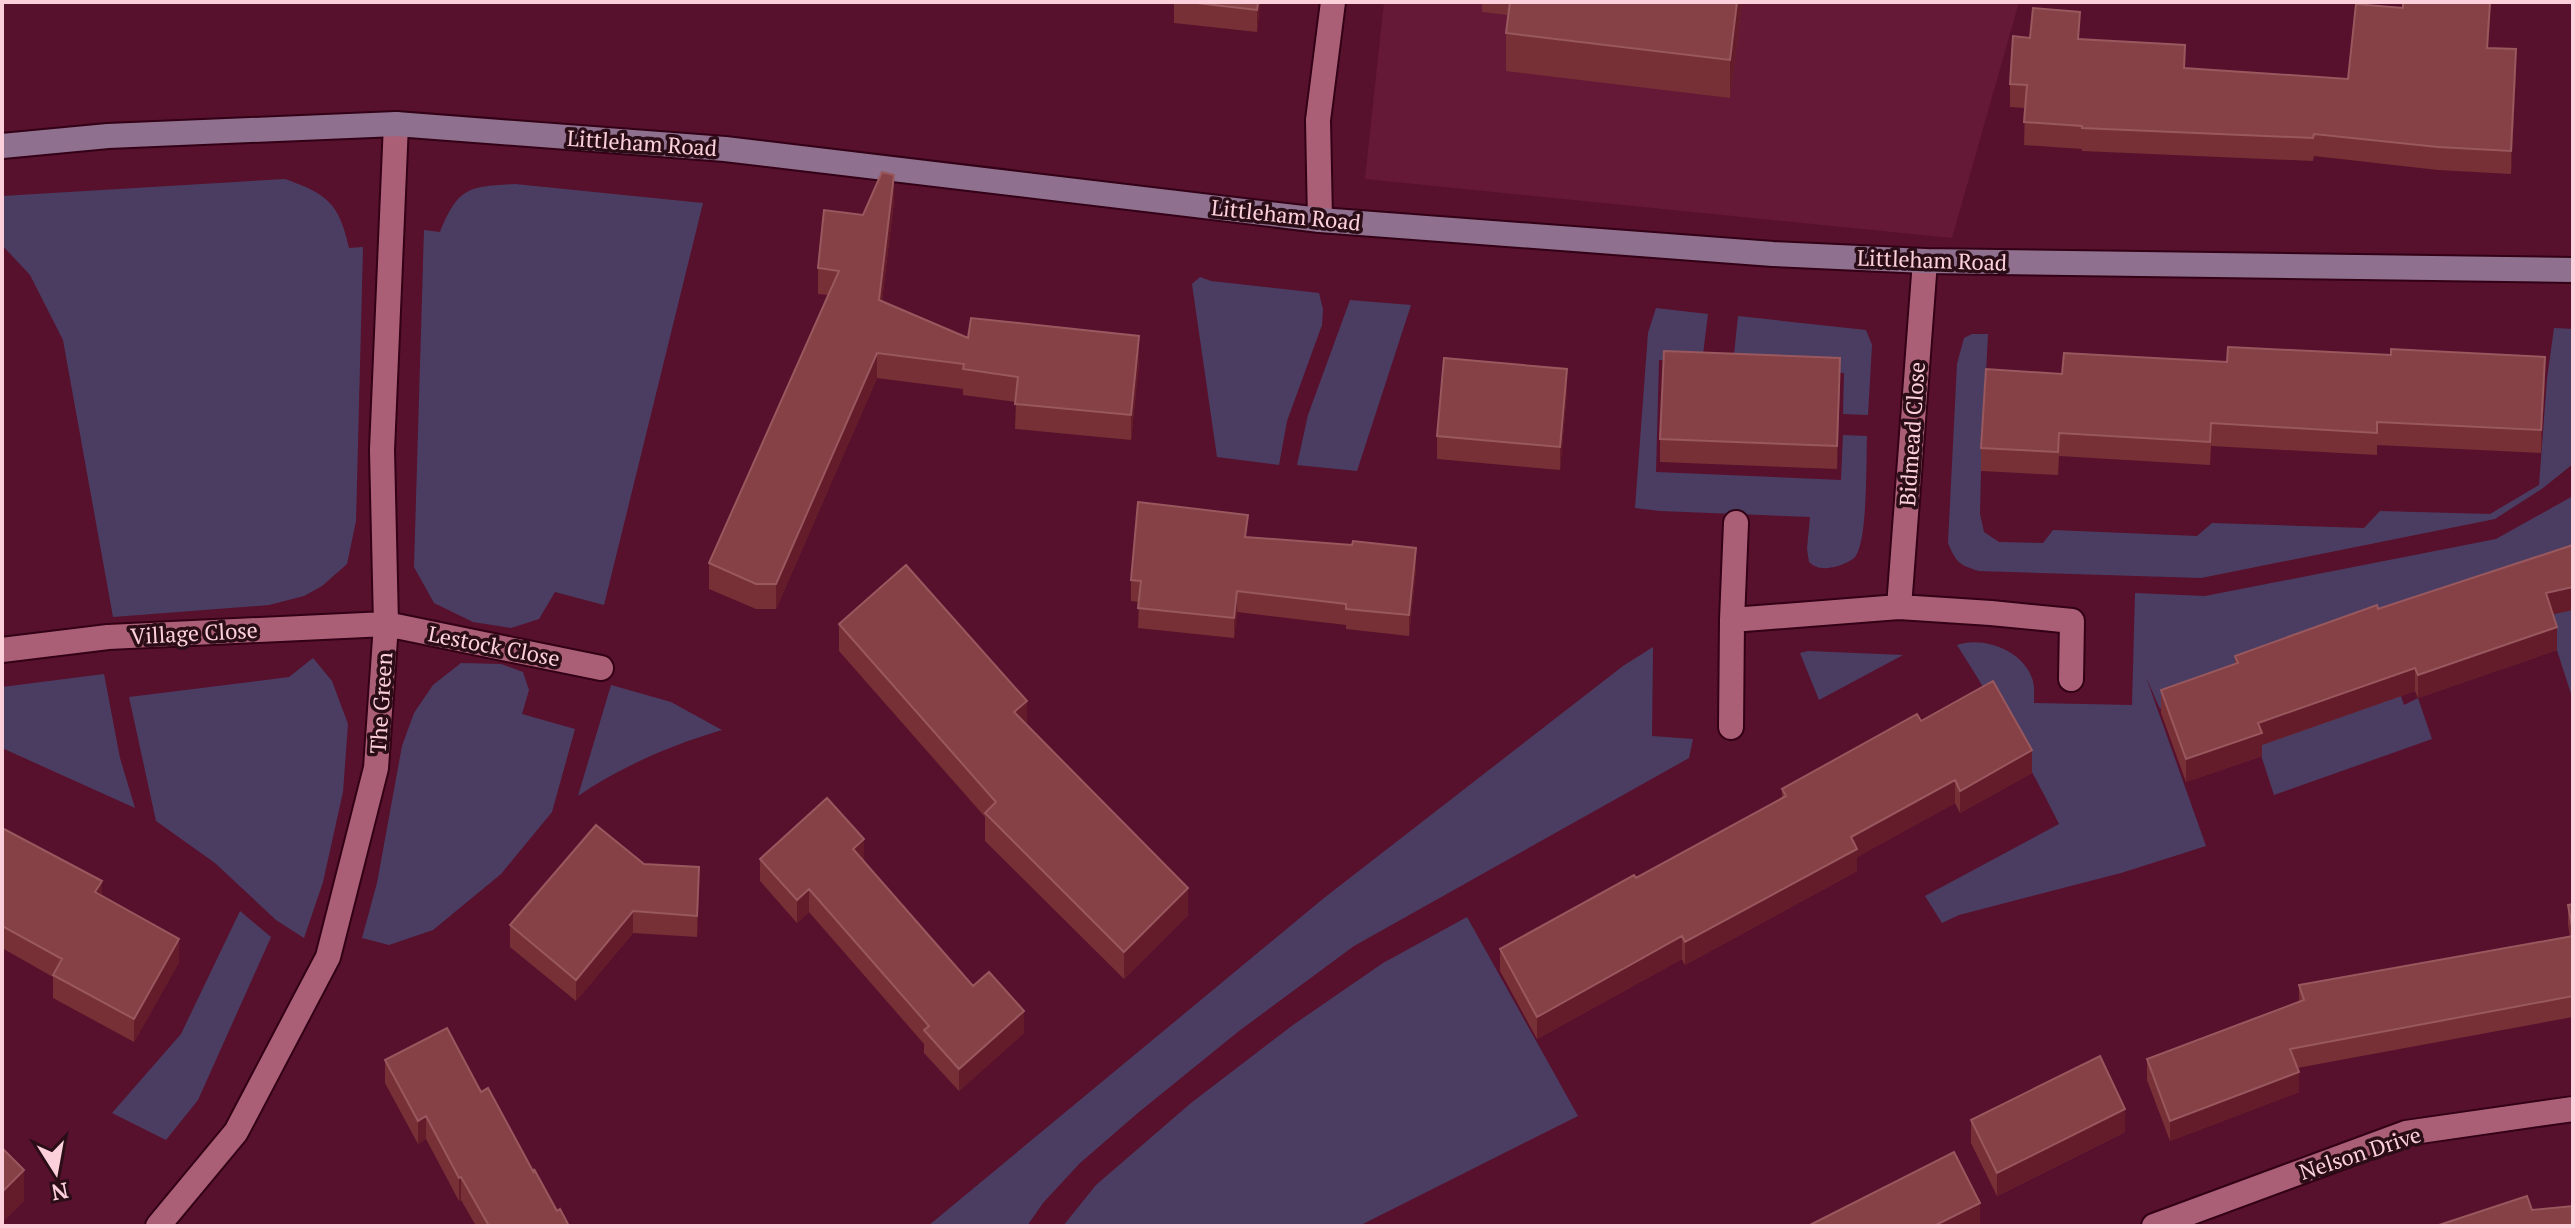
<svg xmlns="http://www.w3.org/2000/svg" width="2575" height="1228" font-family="'PT Serif',serif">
<rect width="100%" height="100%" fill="#57112d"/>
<path fill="#661837" d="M1384,2H2019L1952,238L1365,179Z"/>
<path fill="#4b3d62" d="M285,179C327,194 339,203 349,248L363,247L356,521L347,564L322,586L304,596L269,605L113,617L63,340L30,275L2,245V196Z
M515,184L703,203L604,605L555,592L539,619L511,628L473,622L434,603L414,567L424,230L440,232C459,186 469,187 515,184Z
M1200,277L1211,281L1319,293L1323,309L1322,325L1287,421L1279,465L1217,457L1192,284Z
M1350,300L1411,305L1357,471L1297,465L1308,415Z
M1656,308L1708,314L1702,362L1659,360L1656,472L1841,480L1843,435L1867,436C1866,460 1868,541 1855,557C1851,561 1844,564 1838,566C1826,569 1818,570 1809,562L1807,549L1810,517L1660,511L1635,508L1648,333Z
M1738,316L1866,330L1872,345L1868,415L1843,414L1844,373L1733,364Z
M2554,328L2573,329V464L2543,488L2495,519L2201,578L1979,571C1959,565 1956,562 1948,543L1957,364L1964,338L1972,334H1988L1981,470L1980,514L1984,532L1999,542L2043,543L2053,530L2197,536L2212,523L2364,528L2380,511L2490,514L2539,485L2547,379Z
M2573,496V700L2534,579L2160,709L2146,677L2206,846L2121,873L1959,915L1942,923L1925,896L2059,824C2028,762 1994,703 1957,645C1983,636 2022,650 2032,678C2035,686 2034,695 2034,703L2132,705L2135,593L2205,596L2496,539Z
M1653,647L1652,736L1693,739L1689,758L1354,946L1239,1031L1139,1112L1080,1163L1043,1203L1027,1226H928L1324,898L1623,666Z
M1808,651L1903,655L1819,700L1800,653Z
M313,658L332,681L348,724L343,792L323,882L304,938L276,920L215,863L156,821L129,697L289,677Z
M461,663L501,664L523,672L529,690L522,714L575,729L552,812L501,874L433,930L389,945L362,938L377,883L402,746L414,713L433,685Z
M104,674L120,758L135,808L2,748V687Z
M611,685L671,702L722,730C671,745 622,766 578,796Z
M2401,696L2404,705L2418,698L2432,739L2274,795L2258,746Z
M240,911L271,937L198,1100L166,1140L112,1113L181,1034Z
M1467,917L1578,1116L1359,1226H1063L1096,1185L1191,1103L1293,1025L1383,963Z"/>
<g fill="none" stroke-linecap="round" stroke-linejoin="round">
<g stroke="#330116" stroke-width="28">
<path id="street" d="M1320,220L1318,120L1333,2
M1899,607L1991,613L2072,621L2071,679
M1732,620L1736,523
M2,650L108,637L386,624L601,668
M1731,727L1732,620L1899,607L1925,261
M158,1226L236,1132L328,957L376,768L386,624L382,450L396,124
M2154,1226L2406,1133L2573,1109"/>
</g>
<g stroke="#330116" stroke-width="28">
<path id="secondary" d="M2,146L108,136L396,124L725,149L1320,220L1773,254L1925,261L2573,270"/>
</g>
<use href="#street" stroke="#ab5f77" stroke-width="24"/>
<use href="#secondary" stroke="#8f708f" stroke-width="24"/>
</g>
<path fill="#773035" d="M1174,2H1260L1257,32L1174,23Z
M1482,2H1742L1730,98L1506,71V33L1508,15L1482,12Z
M2403,2H2491L2488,48L2516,72L2511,174L2438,170L2314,156L2313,161L2082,151V149L2024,145L2025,108L2010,107V84L2030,38L2079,39L2185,68L2348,79L2403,8Z
M894,200L882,301L968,338L1139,362L1131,440L1015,429L1016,402L963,395V389L877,378L776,609H756L709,589V563L828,295L818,294V268L863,215Z
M2062,374L2545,379L2541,453L2377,445V455L2211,446L2210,465L2059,456L2058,475L1981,471V448Z
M1840,381L1837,469L1660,462V439Z
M1567,391L1560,470L1437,459V436Z
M1248,537L1416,568L1409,636L1346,629V625L1237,612L1234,638L1138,628L1139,602L1131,601V580Z
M2378,609L2553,614L2557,650L2418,698L2415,691L2262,745V756L2186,782L2161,713V690L2235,664V656Z
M839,624L1027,726L1188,915L1124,979L985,841V817L839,651Z
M1921,721L2032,773L1960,813L1955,803L1857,857V871L1685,965L1682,959L1537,1039L1500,971V949L1636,878L1782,798V789Z
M2,828L102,896L179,962L134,1042L53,998V977L2,948Z
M760,859L864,862L973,986L1024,1033L959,1091L924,1053V1044L809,912L797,923L760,881Z
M644,864L699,888L697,937L633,933L576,1001L510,947V925Z
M2573,904V1017L2297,1068L2299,1092L2170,1141L2147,1080V1059L2299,1002V985L2570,936L2568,925V905Z
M385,1060L481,1092L557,1211L569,1226H476L461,1200L459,1201L426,1139L418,1144L385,1083Z
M1971,1120L2125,1132L1997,1196L1971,1143Z"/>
<path fill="#641c2a" d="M1258,2H1260L1257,32V10Z
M1737,2H1742L1730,98V60Z
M2490,2H2491L2487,71V48Z
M2516,49V72L2511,174V151Z
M894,175V200L879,326V300Z
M1139,336V362L1131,440V415Z
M877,353V378L776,609V584Z
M2545,357V379L2541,453V430Z
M1840,358V381L1837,469V446Z
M1567,369V391L1560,470V447Z
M1416,548V568L1409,636V615Z
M2573,587V610L2546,616V593Z
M1237,591V612L1234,638V618Z
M2557,627V650L2418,698V675Z
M2415,668V691L2262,745V756L2186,782V759L2258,723Z
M1027,701V728L1014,712Z
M2032,750V773L1960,813V791Z
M1955,780V803L1857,857V871L1685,965V942L1851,837Z
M864,839V862L853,849Z
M699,867V888L697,937V916Z
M102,881V904L95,892Z
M1188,888V915L1124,979V952Z
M809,889V912L797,923V900Z
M633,911V933L576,1001V980Z
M1682,936V959L1537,1039V1017Z
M179,939V962L134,1042V1019Z
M1024,1011V1033L959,1091V1069Z
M2299,1072V1092L2170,1141V1121Z
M2125,1109V1132L1997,1196V1173Z
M426,1116V1139L418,1144V1121Z
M24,1170V1201L2,1223V1192Z
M461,1177V1200L459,1201V1178Z
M1980,1203V1226H1934Z"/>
<path fill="#854146" stroke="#98585e" stroke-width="2" d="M1188,2H1258L1257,10Z
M1510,2H1737L1730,60L1506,33Z
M2403,2H2490L2487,48L2516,49L2511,151L2438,147L2314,134L2313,138L2082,128V126L2024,122L2027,85L2010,84L2013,36L2030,38L2033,8L2080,12L2078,39L2185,45L2184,68L2348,79L2356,4L2403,8Z
M882,172L894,175L879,300L968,338L971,318L1139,336L1131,415L1015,404L1018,377L963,369L964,364L877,353L776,584H756L709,563L839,271L818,268L824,210L863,215Z
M2228,347L2391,355V349L2545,357L2541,430L2377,422V433L2211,423L2210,442L2059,433L2058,452L1981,448L1986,369L2062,374L2064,353L2227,362Z
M1664,351L1840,358L1837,446L1660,439Z
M1444,358L1567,369L1560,447L1437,436Z
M1138,502L1248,515L1245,537L1352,545L1353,541L1416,548L1409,615L1346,609V604L1237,591L1234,618L1138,608L1141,581L1131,580Z
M2573,545V587L2546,593L2557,627L2418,675L2415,668L2258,723L2262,733L2186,759L2161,690L2238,663L2235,656L2377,605L2378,609Z
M906,565L1027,701L1014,712L1188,888L1124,952L985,813L996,802L839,624Z
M1993,681L2032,750L1960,791L1955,780L1851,837L1857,849L1685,942L1682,936L1537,1017L1500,949L1634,875L1636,878L1786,796L1782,789L1917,714L1921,721Z
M827,798L864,839L853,849L973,986L989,972L1024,1011L959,1069L924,1030L929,1026L809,889L797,900L760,859Z
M596,825L644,864L699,867L697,916L633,911L576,980L510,925Z
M2,828L102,881L95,892L179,939L134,1019L53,975L62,959L2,926Z
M2573,904V932L2568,905Z
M2573,936V996L2290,1049L2299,1072L2170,1121L2147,1059L2304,1000L2299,985Z
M447,1028L481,1092L488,1088L534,1173V1169L557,1211L560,1209L569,1226H489L461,1177L459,1178L426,1116L418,1121L385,1060Z
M2100,1056L2125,1109L1997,1173L1971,1120Z
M2,1148L24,1170L2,1192Z
M1954,1152L1980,1203L1934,1226H1808Z
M2527,1196L2532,1210L2573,1206V1226H2436Z"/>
<g text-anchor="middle" stroke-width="7" stroke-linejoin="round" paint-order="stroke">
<g font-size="22" fill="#fcd0db" stroke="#2b0d17">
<text transform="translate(642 143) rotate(4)" y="8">Littleham Road</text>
<text transform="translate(1286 215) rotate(6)" y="8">Littleham Road</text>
<text transform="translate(1932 260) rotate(2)" y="8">Littleham Road</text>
<text transform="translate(1912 434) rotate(-86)" y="8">Bidmead Close</text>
<text transform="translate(194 633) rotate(-3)" y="8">Village Close</text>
<text transform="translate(494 646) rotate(11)" y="8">Lestock Close</text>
<text transform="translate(381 703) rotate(-86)" y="8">The Green</text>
<text transform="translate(2360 1153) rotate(-18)" y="8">Nelson Drive</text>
</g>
</g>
<rect width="2575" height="1228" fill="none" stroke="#fcd0db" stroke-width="8"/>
<g transform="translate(56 1172) rotate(169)" stroke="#2b0d17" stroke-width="6" paint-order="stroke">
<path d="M0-6L14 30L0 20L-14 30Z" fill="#fcd0db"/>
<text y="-12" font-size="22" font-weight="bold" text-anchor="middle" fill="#fcd0db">N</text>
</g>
</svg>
